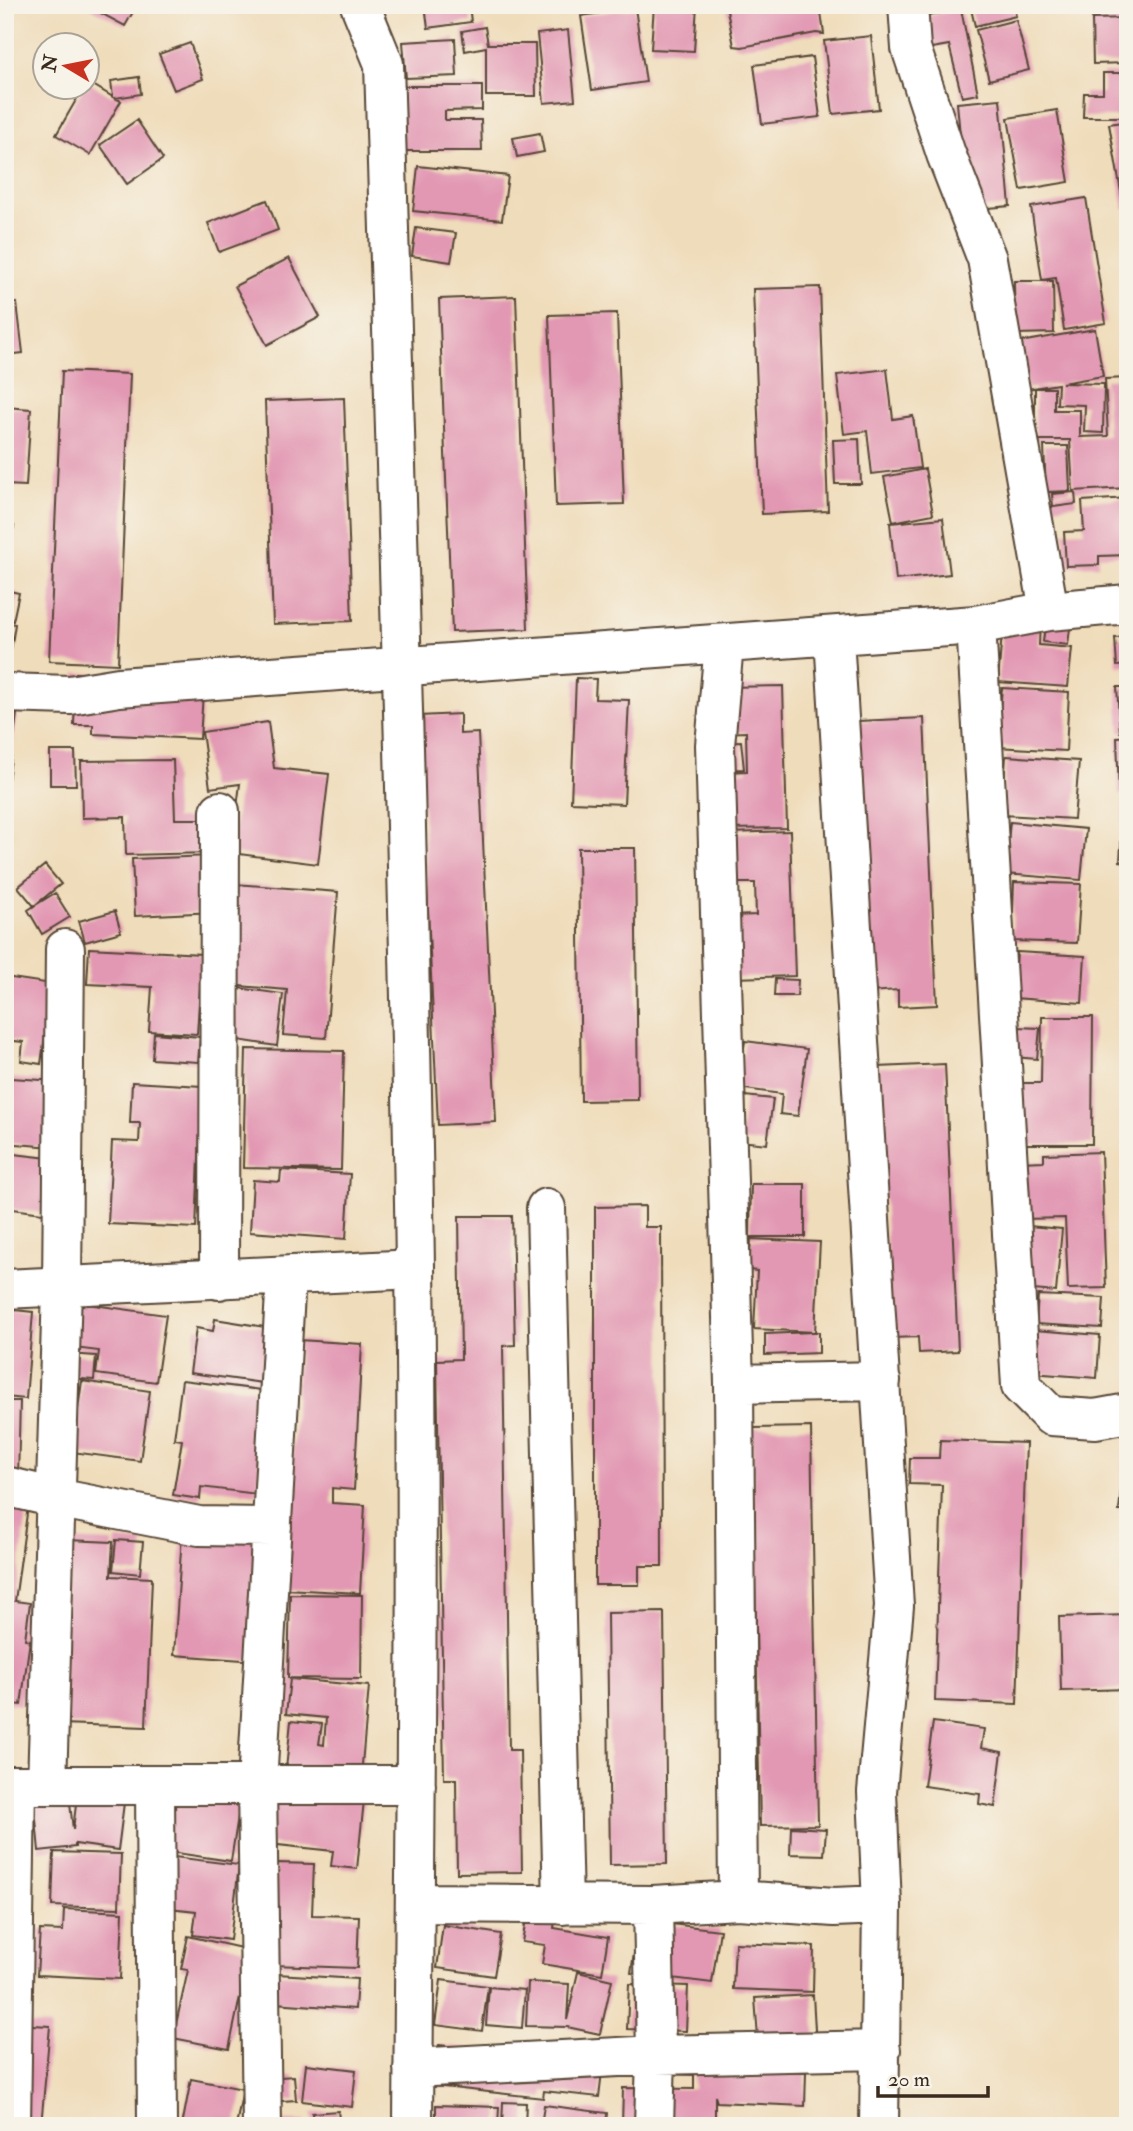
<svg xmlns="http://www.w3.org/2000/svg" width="1133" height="2131" font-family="'IM FELL Double Pica',serif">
<rect width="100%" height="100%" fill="#f7f3e8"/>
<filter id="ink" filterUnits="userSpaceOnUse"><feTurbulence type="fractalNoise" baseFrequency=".0143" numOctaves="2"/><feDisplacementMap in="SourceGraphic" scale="14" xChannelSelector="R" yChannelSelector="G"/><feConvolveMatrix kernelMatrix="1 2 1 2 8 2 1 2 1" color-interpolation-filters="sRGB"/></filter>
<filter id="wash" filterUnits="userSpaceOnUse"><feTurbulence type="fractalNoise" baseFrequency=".00686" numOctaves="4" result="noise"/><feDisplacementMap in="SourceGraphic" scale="28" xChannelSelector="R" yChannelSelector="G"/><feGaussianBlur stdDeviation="1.57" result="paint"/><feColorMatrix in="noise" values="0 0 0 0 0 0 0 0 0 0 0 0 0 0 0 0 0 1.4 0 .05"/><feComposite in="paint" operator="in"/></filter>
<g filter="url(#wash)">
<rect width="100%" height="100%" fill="#efdcba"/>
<g id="blocks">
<path fill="#e298b3" d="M93,5H137L125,26L91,8Z
M425,5H469L471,22L428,28Z
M654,5H697L694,51L651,49Z
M726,5H820L824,34L816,33L742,47L734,46Z
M970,5H1013L1016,16L975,26Z
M1081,5H1128V12L1081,13Z
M635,8L646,82L592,90L581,16Z
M961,9L978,94L962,97L949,45L915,51L909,20Z
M1128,18V63L1093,64L1092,19Z
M1016,20L1029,70L989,80L976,30Z
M485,27L488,44H535L536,96H486V47L465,51L462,31Z
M568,30L575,100L544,103L537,34Z
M871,36L879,109L833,114L824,41Z
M455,39L457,76L406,78L403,42Z
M190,43L203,79L174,90L159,54Z
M812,57L820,117L762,124L754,65Z
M1103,73H1128V117H1083L1084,93H1103Z
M139,77L141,94L115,98L121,101L90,155L56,135L83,88H88V82L113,97L111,81Z
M402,86H482V110L445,111V120H481L482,151H402Z
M1000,99L1010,206L967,210L957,103Z
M1057,110L1069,182L1021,190L1008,118Z
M137,120L163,159L127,184L100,145Z
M1128,121V209H1124L1109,124Z
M540,133L544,152L517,157L513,138Z
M418,166L508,176L502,220L413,211Z
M1086,198L1106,323L1064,330L1056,278L1042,280L1031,207Z
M267,200L278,230L219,252L208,223Z
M416,228L456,233L451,262L412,256Z
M289,258L320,317L267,345L235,286Z
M1014,281H1053L1054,333L1015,334Z
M820,287L828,511L762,514L753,289Z
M516,296L528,629L452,632L439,299Z
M17,303L23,353L5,355V305Z
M617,313L624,504L556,506L549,315Z
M1095,329L1103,376L1062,383L1104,384L1103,433L1084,432L1085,405L1057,404L1058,384L1027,389L1020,342Z
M887,369L893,419L913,416L920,468L872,474L867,431L844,434L837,375Z
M62,371L130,374L118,664L49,661Z
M1128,378V488L1073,491L1070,440H1035V388H1054V410H1080V437L1108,436L1105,379Z
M344,398L352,621L273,624L265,401Z
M5,407L31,409L26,486L5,485Z
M859,439L861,484H835L833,440Z
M1044,446H1068L1070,491L1046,492Z
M925,469L933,514L893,522L884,477Z
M1075,492L1076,504L1053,507L1052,494Z
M1128,498V555L1099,556V565L1066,566L1064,532L1084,531L1082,501Z
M943,518L950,574L896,580L890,523Z
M5,524L14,526L8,553L5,552Z
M5,590L19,593L13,621L5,619Z
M1046,618L1071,620L1068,645L1043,642Z
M1003,620L1040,623L1039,645L1072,648L1068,687L998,682Z
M5,622L15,624L7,677H5Z
M1128,637V665L1117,666L1115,638Z
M76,673L162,677L203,693L200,739L93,734V725H74Z
M576,678L596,679L595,699L629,700L624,804L571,802Z
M783,686L787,828L726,829L725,772L747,771L746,732L723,733L722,687Z
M1117,687H1128V731L1120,732Z
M1002,688L1069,692L1066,751L997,747Z
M5,713L17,714L7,788H5Z
M460,714V734L478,733L496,1122L438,1125L419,716Z
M924,718L937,1005L898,1007V990L870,992L858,721Z
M268,722L274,768L329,774L318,864L231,853L240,784L210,788L202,732Z
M1128,736V795H1119L1117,737Z
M741,741L744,769L721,770L719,742Z
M50,751H75L76,785H50Z
M1006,756L1079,761L1074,819L1002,815Z
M173,760L175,819H209L210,853L126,855L125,817L82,818L81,761Z
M1124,798H1128V862L1120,861Z
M1010,822L1086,829L1081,880L1005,874Z
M790,831L795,976L735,978L733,916L756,915L755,883H731L730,833Z
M578,848H635L638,1100L581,1101Z
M212,856L214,912L135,916L132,859Z
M45,865L61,884L34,906L55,893L70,917L42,934L28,910L34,906L18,887Z
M1014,882L1081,884L1077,943L1012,941Z
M235,884L338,892L326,1038L283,1035L287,990L227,985Z
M115,911L121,932L85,942L79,921Z
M89,948L202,954L197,1034L149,1031L152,987L87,984Z
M1017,952L1085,956L1082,1003L1014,998Z
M5,977L52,984L41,1064L21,1061L23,1042L5,1040Z
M775,979L798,980L797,996H774Z
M238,988L283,994L277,1046L231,1039Z
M1042,1017H1093L1092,1144H1019V1083H1041Z
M1017,1027L1040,1028L1037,1059L1014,1057Z
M154,1033L200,1037L198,1062L152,1059Z
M745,1041L807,1049L798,1116L780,1114L782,1094L738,1088Z
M246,1049L344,1051L341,1170L243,1168Z
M945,1064L958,1351L919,1353L918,1337L891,1338L878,1067Z
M11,1078L57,1081L52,1147L5,1143Z
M132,1082L202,1086L196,1228L108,1224L112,1141L139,1142L140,1123H130Z
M745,1096L773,1099L767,1144L740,1141Z
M1101,1152L1106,1288L1068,1289L1065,1218L1022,1219L1020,1162L1044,1161V1154Z
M5,1153L57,1159L50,1214L5,1208Z
M281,1170L350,1174L346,1239L250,1232L253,1180L280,1182Z
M751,1184H805V1237H750Z
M645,1206V1227H661L662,1566H639V1585H595V1207Z
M459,1216H512L515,1345L503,1346L509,1750H520L522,1872L457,1873L456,1779H444L437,1360L461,1359Z
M1028,1226L1062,1229L1056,1292L1022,1289Z
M751,1239L820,1242L815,1332L754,1329L757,1271L749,1270Z
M1038,1295L1104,1298L1102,1328L1036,1324Z
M72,1302L166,1315L156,1382L96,1374L99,1351L66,1347Z
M5,1309L33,1312L26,1399L5,1397Z
M215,1319L271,1328L263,1383L190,1373L196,1328L213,1331Z
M1034,1330L1100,1335L1097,1378L1031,1373Z
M814,1332H819V1353L765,1355V1334Z
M299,1340L362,1344L354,1490L332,1488V1503L365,1505L360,1593L285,1589Z
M69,1354L96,1356L94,1380L67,1378Z
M182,1380L269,1391L257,1494L201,1487L200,1499L173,1495L182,1440L174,1439Z
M82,1381L150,1391L140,1461L72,1452Z
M5,1401H20L18,1478L5,1477Z
M811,1427L818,1825L760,1826L752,1428Z
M1126,1438H1128V1511H1119Z
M940,1440L1026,1443L1017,1704L935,1701L942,1485L909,1484L910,1458H939Z
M5,1495L29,1499L15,1601L30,1603L25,1639L30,1640L21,1705L5,1703Z
M264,1532L256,1661L174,1655L182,1535Z
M67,1540L113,1542L111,1576L152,1578L146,1727L61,1724Z
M116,1540L143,1542L140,1574L113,1571Z
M290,1594L362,1595L361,1679L288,1678Z
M664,1612L667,1864L610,1865L607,1613Z
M1128,1615V1689L1061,1691L1059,1617Z
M290,1679L369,1686L361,1776L286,1769L291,1721L322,1724L319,1744L324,1745L326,1718L286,1714Z
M933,1722L984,1729L981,1748L1002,1752L995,1807L979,1804L980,1794L924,1786Z
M78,1788L125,1795L118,1850L75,1844V1847L39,1851L34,1798L69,1794L73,1830Z
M274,1791L364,1800L357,1869L331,1866L333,1851L269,1844Z
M165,1792L240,1803L231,1861L156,1850Z
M791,1827L826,1829L824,1855L790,1854Z
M54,1852L121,1854L119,1908L52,1906Z
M166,1856L239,1865L230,1940L193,1935L196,1911L160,1907Z
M276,1863L314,1864L312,1915L359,1916L357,1968L273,1965Z
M529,1902L557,1906L554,1928L608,1937L602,1974L542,1964L545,1945L522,1942Z
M64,1909L123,1912L120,1979L37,1975L40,1930L63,1931Z
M639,1920L720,1930L712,1983L631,1973Z
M443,1925L501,1934L494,1976L437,1968Z
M188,1936L250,1950L229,2049L173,2038L188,1970L181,1969Z
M735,1943L814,1946L813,1992L733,1989Z
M578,1972L612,1980L600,2034L567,2027L526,2026L528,1982L569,1984L567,2020Z
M277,1974L357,1979L355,2009L275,2003Z
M441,1980L488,1986L482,2031L435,2025Z
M629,1984L688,1986L686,2031L627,2029Z
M489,1987L525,1990L522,2028L486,2025Z
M813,1995L816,2047L759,2051L755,1998Z
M13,2024L50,2026L41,2126H5Z
M439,2045L522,2055L604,2054L599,2097L544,2091L543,2098L435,2086Z
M306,2064L356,2070L352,2107L302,2101Z
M718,2068L806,2072L805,2106L717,2102L715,2096V2124L622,2126L623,2088L694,2089V2075L666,2074Z
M294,2076L296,2100L268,2102L267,2078Z
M191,2079L243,2089L236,2126H182Z
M503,2102L526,2103L525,2126H502Z
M436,2105L499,2107L498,2126H436Z
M544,2105L607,2113L606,2126H541Z
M338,2111L340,2126H313L312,2113Z
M268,2121H305V2126H268Z"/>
</g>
</g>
<g filter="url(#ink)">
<use href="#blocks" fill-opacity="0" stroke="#564535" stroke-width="2"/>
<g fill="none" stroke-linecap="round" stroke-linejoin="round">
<g stroke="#564535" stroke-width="42">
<path id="minor" d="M360,5L384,64C396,464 409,865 415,1266C419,1552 415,1839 413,2126
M908,5L911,48L946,154L987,259L1049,611
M976,625L1021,1386L1051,1416L1095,1419L1128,1413
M724,644L715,745L734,1384L738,1900
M5,693L70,695L119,687L976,625L1049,611L1128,604
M546,1208L563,1905
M219,1280L220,811
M5,1289L415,1269
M734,1384L881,1381
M5,1486L56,1498L199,1526L272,1527
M5,1785H416
M47,1785L62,1288L65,949
M155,1785L157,2126
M415,1903L653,1905L738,1900L834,1907L882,1905L877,1792L894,1606L834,637
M653,1905L656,2055L654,2126
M413,2068L656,2055L881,2050
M11,2126L16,1785
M262,2126L257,1785L286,1276
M879,2126L882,1905"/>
</g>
<use href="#minor" stroke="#fff" stroke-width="38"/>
</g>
</g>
<rect width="1133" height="2131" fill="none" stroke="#f7f3e8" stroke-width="28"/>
<g transform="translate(66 66) rotate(280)"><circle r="33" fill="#f7f3e8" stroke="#aca397" stroke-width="2"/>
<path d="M0-5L12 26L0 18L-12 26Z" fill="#c8321e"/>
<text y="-10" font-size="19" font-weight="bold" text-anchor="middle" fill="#3b2a1e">N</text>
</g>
<path d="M878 2086v10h110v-10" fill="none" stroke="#3b2a1e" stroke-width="3.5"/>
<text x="888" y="2086" font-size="21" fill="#3b2a1e" stroke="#f7f3e8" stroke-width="5" paint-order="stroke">20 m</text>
</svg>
